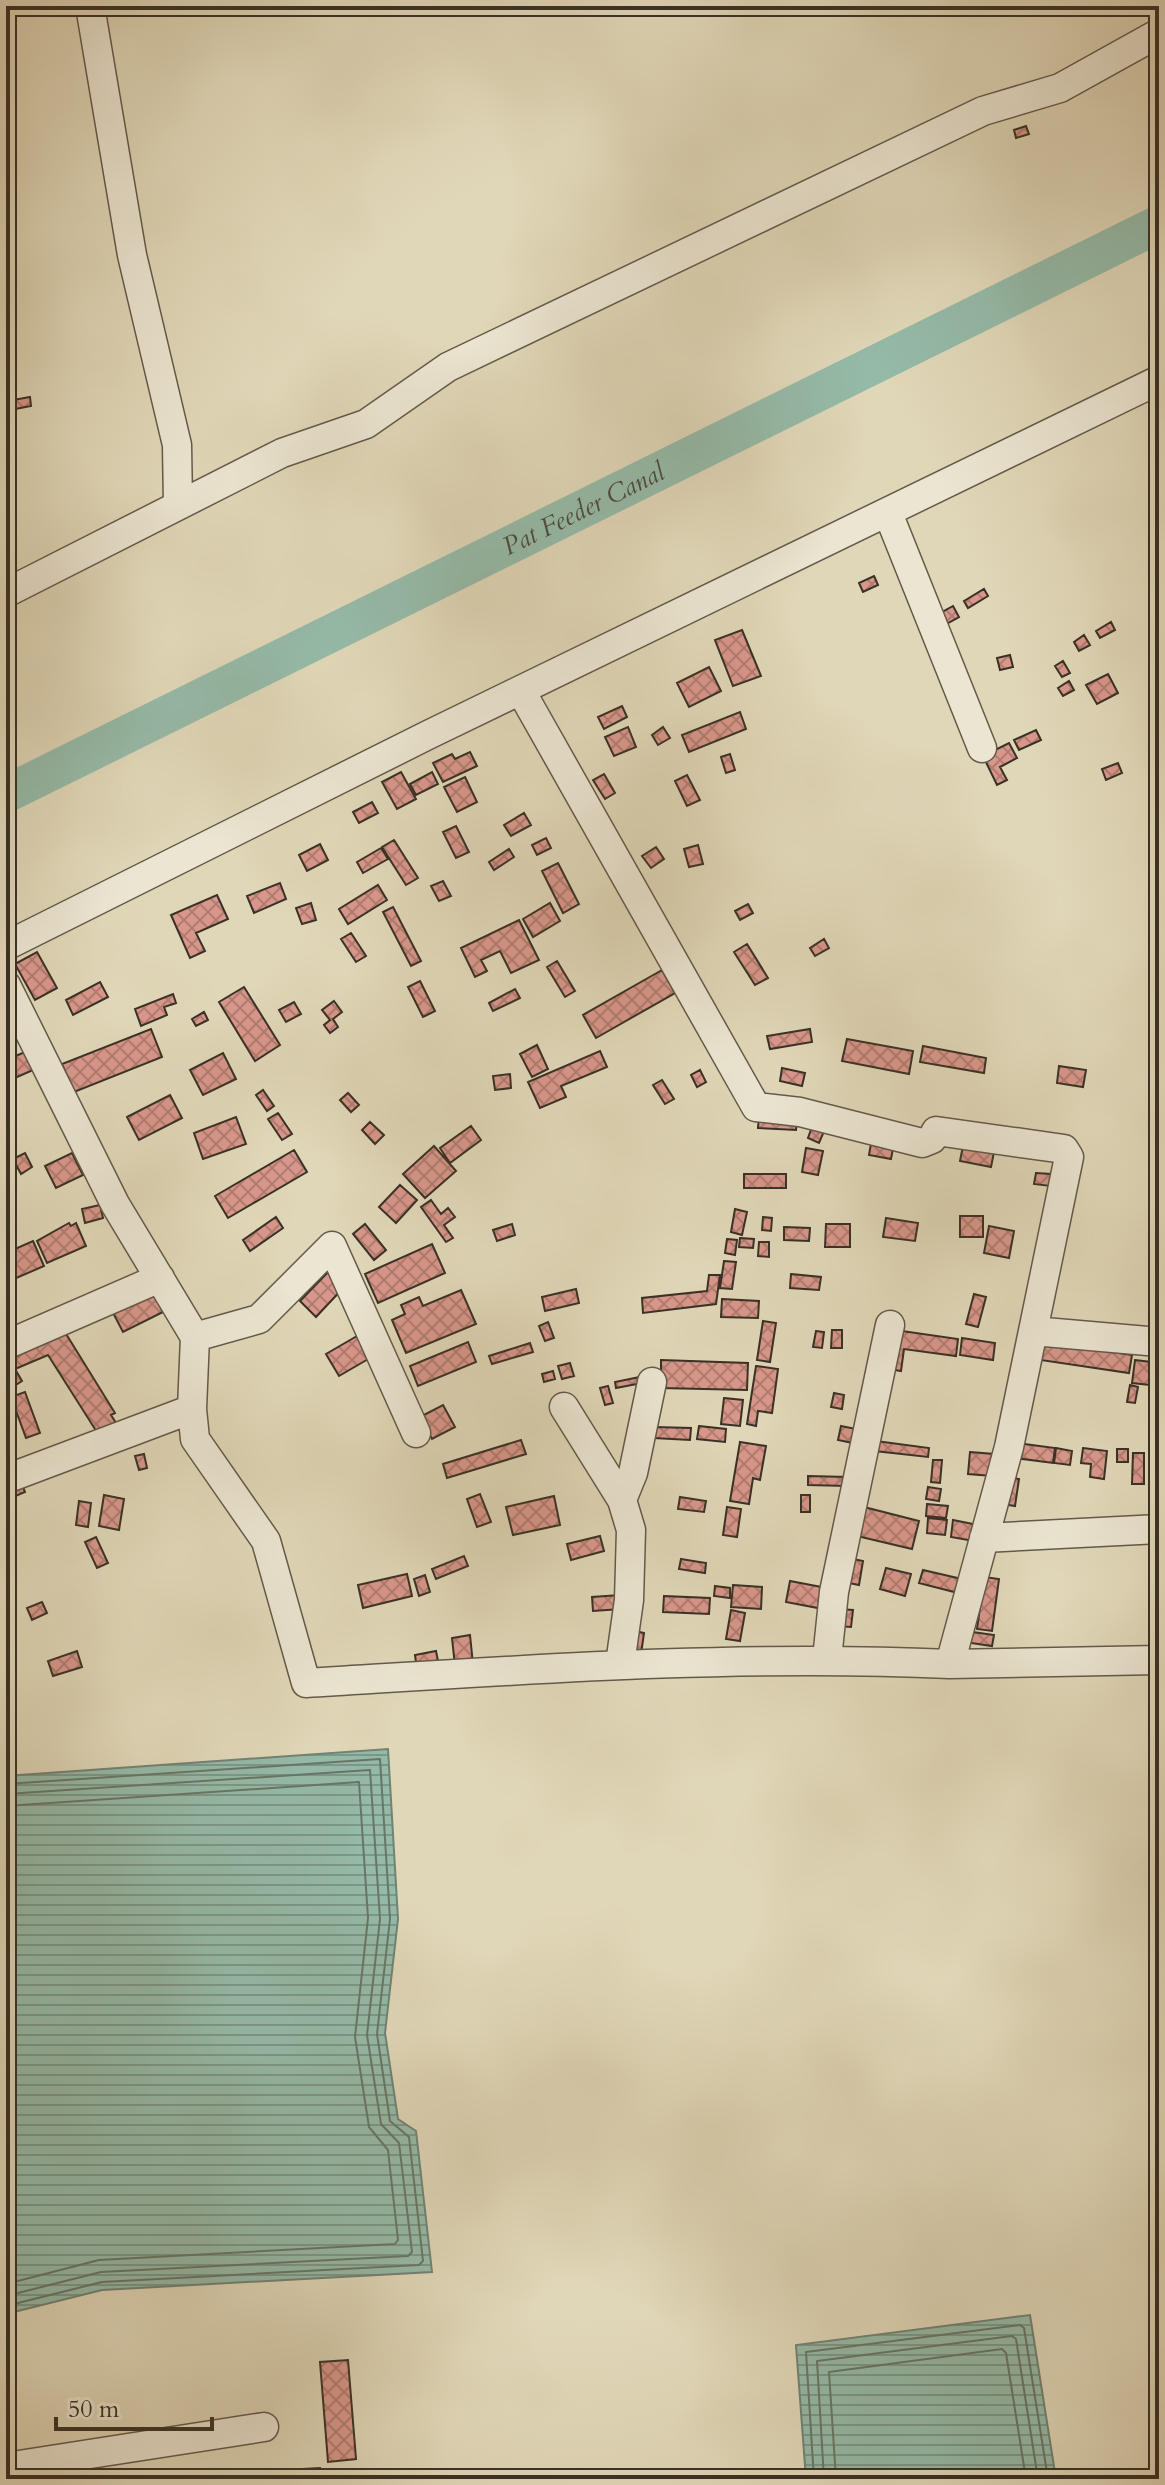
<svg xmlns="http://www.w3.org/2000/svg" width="1165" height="2485" font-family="Cardo,serif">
<defs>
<pattern id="water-rules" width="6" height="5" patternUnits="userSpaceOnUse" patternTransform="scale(2)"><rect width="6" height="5" fill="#95baa8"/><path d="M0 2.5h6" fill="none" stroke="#7b9889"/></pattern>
<pattern id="building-cross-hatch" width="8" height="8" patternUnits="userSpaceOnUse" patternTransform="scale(2)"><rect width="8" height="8" fill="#d9978b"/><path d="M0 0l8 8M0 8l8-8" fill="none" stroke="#b17c71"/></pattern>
</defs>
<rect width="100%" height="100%" fill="#e0d7b8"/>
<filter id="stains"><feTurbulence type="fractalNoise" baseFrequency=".0025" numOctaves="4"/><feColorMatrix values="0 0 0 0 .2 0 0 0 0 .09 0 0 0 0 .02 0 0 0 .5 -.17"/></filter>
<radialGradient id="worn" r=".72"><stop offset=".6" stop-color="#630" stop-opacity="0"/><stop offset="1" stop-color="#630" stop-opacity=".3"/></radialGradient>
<path fill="url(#water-rules)" stroke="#708374" stroke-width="2" d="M388,1749L398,1919L385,2033L398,2119L416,2131L432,2272L102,2290L6,2314V1776Z
M1030,2315L1056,2479H806L796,2345Z"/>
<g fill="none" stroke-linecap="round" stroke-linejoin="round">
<path stroke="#677666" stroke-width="2" d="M6,1784L380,1759L390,1919L377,2034L390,2121L409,2137L423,2261L419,2265L102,2282L6,2306
M6,1794L370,1770L380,1919L367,2035L381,2124L399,2143L412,2252L408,2256L101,2272L6,2296
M6,1806L359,1782L368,1918L355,2037L369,2127L388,2150L398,2240L395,2244L99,2260L6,2284
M814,2479L806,2352L1020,2325L1024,2328L1048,2479
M824,2479L817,2361L1012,2336L1016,2339L1038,2479
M836,2479L829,2372L1002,2349L1006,2353L1026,2479"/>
<path stroke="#95baa8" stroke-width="38" id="s1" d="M6,794L1159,224"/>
</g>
<path fill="url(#building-cross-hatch)" stroke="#393125" stroke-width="2" d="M1026,126L1029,134L1016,138L1014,130Z
M30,397L31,406L15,409L13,400Z
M874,576L878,585L863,592L859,583Z
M984,589L988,596L968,608L964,601Z
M953,606L959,617L941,627L935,616Z
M1111,622L1115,630L1100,638L1096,631Z
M742,630L761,676L733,686L715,640Z
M1084,635L1090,645L1079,651L1074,642Z
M1010,655L1013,667L1000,670L997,658Z
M1063,661L1070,673L1062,677L1055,666Z
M709,667L721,691L689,707L677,683Z
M1108,674L1118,693L1097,704L1086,685Z
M1069,681L1074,690L1063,696L1058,688Z
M622,706L627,717L604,729L598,717Z
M740,712L746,729L689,752L682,735Z
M628,727L636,747L614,756L605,737Z
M663,727L670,738L658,745L652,735Z
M1036,730L1041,740L1019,750L1014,740Z
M1009,743L1017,758L1000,767L1007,780L997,785L983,756Z
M470,752L477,766L443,782L433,763L452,754L455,759Z
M730,754L735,770L726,773L721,757Z
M1118,763L1122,773L1106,780L1102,769Z
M401,772L416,799L397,809L382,782Z
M432,772L438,784L416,795L410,784Z
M604,774L615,793L605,799L593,780Z
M687,775L700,800L687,806L675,781Z
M465,777L477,802L457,812L444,787Z
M372,802L378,813L359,823L353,812Z
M524,813L531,825L511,836L504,825Z
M456,826L469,852L456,858L443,832Z
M546,838L551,848L537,855L532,845Z
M394,840L418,878L406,885L382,847Z
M320,844L328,860L307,871L299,855Z
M698,845L703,864L689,867L684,849Z
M656,847L664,859L651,868L642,856Z
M381,848L388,859L363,873L357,862Z
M509,849L514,857L494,870L489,862Z
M558,863L579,904L563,913L542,871Z
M443,881L451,896L439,901L431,886Z
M280,883L286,899L254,913L247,896Z
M378,885L387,900L348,924L339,909Z
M217,895L228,919L196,933L205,951L190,958L171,915Z
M311,903L316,920L302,924L296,908Z
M550,903L560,921L533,937L523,919Z
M748,904L753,913L740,920L735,911Z
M393,907L421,961L411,966L383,912Z
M519,920L539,960L511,973L500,951L481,960L487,971L475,977L461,948Z
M351,933L366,956L356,962L341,939Z
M824,939L829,948L815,956L810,948Z
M747,944L768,978L755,985L734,952Z
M37,952L57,988L35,1000L15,964Z
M557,961L575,991L565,997L547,967Z
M662,970L675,993L596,1038L583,1015Z
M420,981L435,1011L423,1017L408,987Z
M100,982L108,997L73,1015L66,1000Z
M244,987L280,1045L255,1061L219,1002Z
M515,989L520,998L493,1011L489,1003Z
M173,994L176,1003L164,1007L167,1015L141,1026L135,1009Z
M334,1001L342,1012L333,1019L338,1027L330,1033L324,1025L330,1020L322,1010Z
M294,1002L301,1014L286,1022L279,1010Z
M204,1012L208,1020L196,1026L192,1019Z
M151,1029L162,1057L74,1092L62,1064Z
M810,1029L812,1042L770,1049L767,1036Z
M847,1039L913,1051L909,1074L842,1061Z
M537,1045L548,1069L532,1077L520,1054Z
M923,1046L986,1058L984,1073L920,1062Z
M600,1051L607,1067L561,1086L566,1097L540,1108L528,1082Z
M25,1052L33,1070L8,1081L6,1060Z
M223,1053L236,1079L203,1095L190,1070Z
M1059,1066L1086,1070L1083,1087L1057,1083Z
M782,1068L805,1073L802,1086L780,1081Z
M700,1070L706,1082L697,1087L691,1075Z
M510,1074L511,1088L495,1090L493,1076Z
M662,1080L674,1099L665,1104L653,1085Z
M263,1090L274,1106L267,1111L256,1095Z
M348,1093L359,1105L351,1112L340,1100Z
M170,1095L182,1118L139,1140L127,1117Z
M278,1113L292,1134L282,1140L268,1119Z
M759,1115L797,1117L796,1130L758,1128Z
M236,1117L246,1144L203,1159L194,1133Z
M370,1122L384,1135L375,1144L362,1130Z
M813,1124L825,1129L819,1143L808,1138Z
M471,1126L481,1140L450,1163L440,1148Z
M872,1138L894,1143L891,1159L869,1155Z
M434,1146L456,1171L425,1198L403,1174Z
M963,1146L994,1152L991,1167L960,1161Z
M806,1148L823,1151L818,1175L802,1172Z
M294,1150L307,1172L228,1218L215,1196Z
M25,1153L32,1167L21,1174L13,1159Z
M72,1153L83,1175L56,1188L45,1166Z
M1036,1173L1051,1174L1050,1186L1034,1184Z
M744,1174H786V1188H744Z
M400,1185L417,1200L396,1223L379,1207Z
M431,1200L441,1214L448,1208L455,1217L444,1225L453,1238L446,1242L421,1207Z
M100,1205L103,1218L85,1223L82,1209Z
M735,1209L747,1212L742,1235L731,1232Z
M960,1216H983V1237H960Z
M276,1217L283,1228L250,1251L243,1240Z
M763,1217L772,1218L771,1231L762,1230Z
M886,1218L918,1223L915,1241L883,1237Z
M69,1223L71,1226L76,1223L86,1246L47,1263L37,1241Z
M365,1224L386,1250L374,1260L353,1234Z
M512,1224L515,1235L497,1241L493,1230Z
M826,1224H850V1247H825Z
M989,1226L1014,1231L1009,1258L984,1253Z
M784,1227L810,1228L809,1241L784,1240Z
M740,1238L754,1239L753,1248L739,1247Z
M727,1239L737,1240L735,1255L725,1253Z
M33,1241L44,1266L7,1282L6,1253Z
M759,1242H769V1257L758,1256Z
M432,1244L445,1273L378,1303L365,1274Z
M724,1261L736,1262L732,1289L720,1288Z
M330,1270L346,1285L316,1317L300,1301Z
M791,1274L821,1277L819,1290L790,1288Z
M709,1275H720L716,1304L643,1313L642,1298L707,1291Z
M151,1288L163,1312L123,1332L111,1309Z
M576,1289L579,1303L545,1311L542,1297Z
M461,1290L476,1324L406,1353L392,1320L405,1314L401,1305L419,1297L423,1306Z
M974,1294L986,1297L978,1327L966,1324Z
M722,1299L759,1301L758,1318L721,1317Z
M763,1321L776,1323L770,1362L757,1360Z
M548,1322L554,1338L545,1341L539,1326Z
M63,1329L115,1413L111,1415L118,1426L100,1437L48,1355L15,1369L22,1381L8,1390L6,1386V1351Z
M832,1330H842V1348H831Z
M895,1330L958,1339L956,1356L904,1349L901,1371L889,1369Z
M816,1331L824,1332L822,1348L813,1347Z
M357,1336L370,1358L339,1376L326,1354Z
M962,1338L995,1343L993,1360L960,1355Z
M1037,1341L1132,1355L1129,1373L1034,1359Z
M468,1342L476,1362L418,1386L410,1366Z
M530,1343L533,1352L492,1364L489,1356Z
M661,1360L748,1363L747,1390L661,1388Z
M1135,1360L1159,1363V1386L1132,1383Z
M570,1363L574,1376L562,1379L558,1366Z
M756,1366L778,1369L772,1413L758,1411L756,1426L747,1424Z
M553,1371L555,1379L544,1382L542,1374Z
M640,1377L642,1383L616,1388L615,1382Z
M1130,1385L1138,1387L1135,1403L1127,1402Z
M608,1386L613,1403L605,1405L600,1388Z
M25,1392L40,1433L26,1438L11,1397Z
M834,1393L844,1395L842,1409L831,1407Z
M724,1398L743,1400L740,1426L721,1424Z
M443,1405L455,1427L432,1439L420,1417Z
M699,1426L726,1429L725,1442L697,1439Z
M841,1426L856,1429L853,1443L838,1440Z
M654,1427L691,1428L690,1440L654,1438Z
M521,1440L526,1454L447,1478L443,1464Z
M876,1441L929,1448L928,1457L875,1451Z
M740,1442L766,1446L760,1480L753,1478L749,1504L730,1501Z
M1017,1443L1055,1448L1053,1463L1015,1458Z
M1056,1448L1072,1451L1070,1465L1054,1463Z
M1083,1448L1107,1451L1104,1479L1090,1477L1091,1464L1081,1463Z
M1117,1449H1128V1462H1117Z
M970,1452L994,1454L992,1476L968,1474Z
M1133,1453H1144V1484H1132Z
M144,1454L147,1468L139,1470L135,1456Z
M933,1460H942L940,1483L931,1482Z
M808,1476L848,1477L847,1486L808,1485Z
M1006,1477L1019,1479L1015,1506L1002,1504Z
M20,1480L25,1492L6,1500V1486Z
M928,1487L941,1489L939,1501L926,1499Z
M480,1494L491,1522L477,1527L467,1499Z
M104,1495L124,1499L119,1530L99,1526Z
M801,1495H810V1512H801Z
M554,1496L560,1525L513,1535L506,1507Z
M680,1497L706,1501L704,1512L678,1509Z
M79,1501L91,1503L88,1527L76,1525Z
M927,1504L948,1506L946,1518L926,1516Z
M727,1507L741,1509L737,1537L723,1535Z
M864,1507L919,1521L912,1549L857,1536Z
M928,1518L947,1520L945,1535L927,1533Z
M953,1520L983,1526L980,1542L951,1537Z
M600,1536L604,1551L571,1560L567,1544Z
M96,1537L108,1563L97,1568L85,1542Z
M464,1556L468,1566L436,1579L432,1569Z
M848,1558L863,1561L859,1585L844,1582Z
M681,1559L706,1563L705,1573L679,1569Z
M886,1568L911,1574L905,1596L880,1589Z
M923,1570L962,1579L958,1593L919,1583Z
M407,1574L412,1596L363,1608L358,1585Z
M425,1575L430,1592L419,1596L414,1579Z
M984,1577L999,1579L992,1631L977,1629Z
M790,1581L827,1588L823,1609L786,1602Z
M733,1585L762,1587L761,1609L731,1607Z
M715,1586L730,1588V1598L714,1596Z
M620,1595L621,1609L593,1611L592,1597Z
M664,1596L710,1598L709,1614L663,1612Z
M42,1602L47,1613L32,1620L27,1608Z
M838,1609L853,1610L851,1627L837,1626Z
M731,1610L745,1613L740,1641L726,1639Z
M631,1630L644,1633L641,1654L628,1652Z
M966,1631L994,1635L992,1646L964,1642Z
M470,1635L473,1664L455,1666L452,1638Z
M77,1651L82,1667L53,1676L48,1661Z
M436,1651L439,1666L417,1669L415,1655Z
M348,2360L356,2459L328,2462L320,2362Z
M320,2468L321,2479H303V2469Z"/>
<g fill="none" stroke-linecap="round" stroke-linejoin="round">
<g stroke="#635a4a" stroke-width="31">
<path id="minor" d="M90,6L132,255L177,445L178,505
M888,513L982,748
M6,593L282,453L366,424L448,367L983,111L1060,88L1159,33
M521,691L756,1107L800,1112L922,1143L932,1139L936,1131L1064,1149L1069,1157L1033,1331
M6,946L428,735L1159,380
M6,985L115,1204L195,1337L259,1319L332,1246L416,1433
M195,1337L192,1409L195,1439L266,1541L306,1683C521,1670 735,1654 950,1664L1009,1447L1033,1331L1159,1342
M6,1345L160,1278
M564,1407L622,1500
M6,1479L192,1409
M984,1538L1159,1529
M827,1659L834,1592L890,1325
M620,1664L629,1600L631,1530L622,1500L633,1473L652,1382
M950,1664L1159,1660
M6,2467L264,2427"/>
</g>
<use href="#minor" stroke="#ebe5d1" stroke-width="28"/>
</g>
<g text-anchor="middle" stroke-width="8" stroke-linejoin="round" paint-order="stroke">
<g font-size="26" font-style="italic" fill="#4b4c3f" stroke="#ebe5d1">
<text dy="9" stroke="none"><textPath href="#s1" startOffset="644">Pat Feeder Canal</textPath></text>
</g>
</g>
<rect width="1165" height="2485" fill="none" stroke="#e0d7b8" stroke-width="32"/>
<rect x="8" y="8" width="1149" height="2469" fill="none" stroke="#393125" stroke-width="4"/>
<rect x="16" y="16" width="1133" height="2453" fill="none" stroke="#393125" stroke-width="2"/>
<path d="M56 2417v12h156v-12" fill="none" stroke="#393125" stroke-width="4"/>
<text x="68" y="2417" font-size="24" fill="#393125" stroke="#ebe5d1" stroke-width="6" paint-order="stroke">50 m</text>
<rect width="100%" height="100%" filter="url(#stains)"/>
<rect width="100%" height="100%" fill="url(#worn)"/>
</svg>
